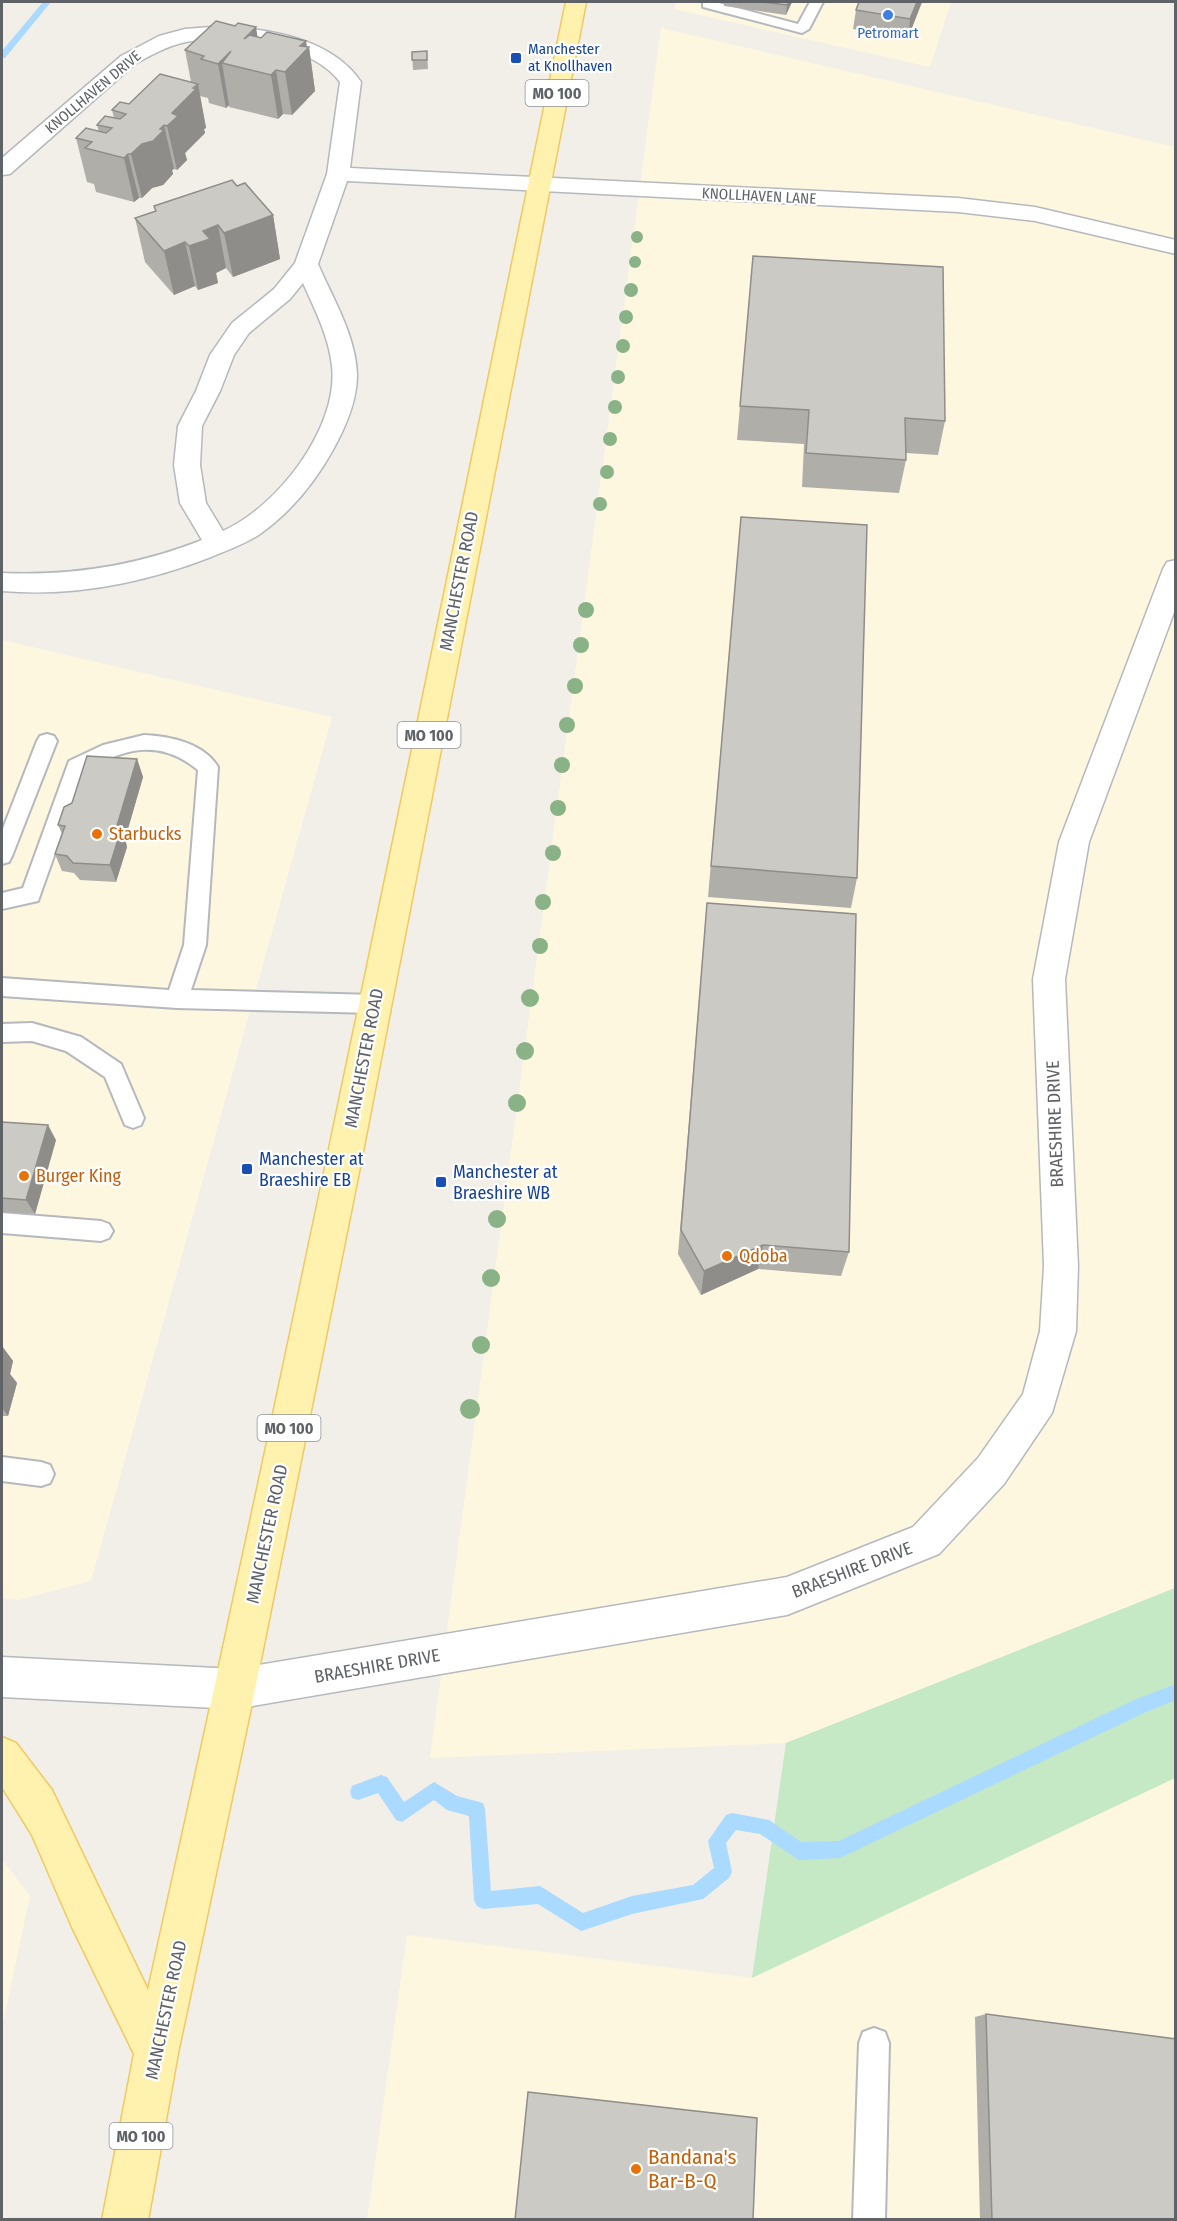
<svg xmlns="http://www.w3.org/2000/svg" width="1177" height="2221" font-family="'Fira Sans Condensed',sans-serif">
<rect width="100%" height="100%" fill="#f1efe8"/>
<path fill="#fef7e0" d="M676,2H951L930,67L674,9Z
M661,28L1175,147V1588L786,1743L430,1758Z
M2,640L332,717L91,1581L18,1600L2,1598Z
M1175,1778V2219L367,2220L407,1935L752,1978Z
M2,1859L30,1896L2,2028Z"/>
<path fill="#c5e8c5" d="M1175,1588V1778L752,1978L786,1743Z"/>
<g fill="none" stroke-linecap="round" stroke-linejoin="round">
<path fill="#aadaff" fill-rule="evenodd" d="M43,2H51L5,58H2V51Z
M1176,1684V1700L1144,1713L840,1858L799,1860L760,1834L736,1830L726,1843L732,1872L729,1878L703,1899L632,1914L581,1931L538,1904L483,1909L477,1906L474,1900L469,1816L447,1810L434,1800L402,1822L396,1820L378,1793L358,1800L352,1798L350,1792L352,1786L381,1775L387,1777L404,1802L434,1782L457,1796L483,1803L485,1809L491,1891L540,1886L583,1913L632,1896L693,1885L714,1868L708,1841L726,1815L732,1813L769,1820L801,1842L839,1841L1134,1700Z"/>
<g stroke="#b5b8bc" stroke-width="4">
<path id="service" d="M703,2H715L798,24L810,2H823L809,29L802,33L703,7Z
M47,734L54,736L57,741L12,856L9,862L2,864V831L37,741L40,736Z
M144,735C169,736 204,743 218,767L206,945L191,990L375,995L383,998L386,1004L383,1010L375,1013L177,1008L2,996V978L169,990L184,945L198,770C159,738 125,748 84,771L38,901L2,909V893L23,888L69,761L103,745Z
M32,1023L81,1037L121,1064L144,1118L141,1125L133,1128L125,1125L105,1077L66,1051L32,1041L2,1042V1024Z
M2,1213L101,1221L109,1224L113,1231L109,1238L101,1241L2,1233Z
M2,1457L41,1462L50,1465L54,1474L50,1483L41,1486L2,1481Z
M874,2028L885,2032L889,2043L885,2220H853L859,2043L863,2032Z"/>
</g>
<g stroke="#b5b8bc" stroke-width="3">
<path id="minor" d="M224,26C273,30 332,39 361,82L350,168L958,198L1035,207L1176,240V254L1035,221L958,212L347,181L318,264C333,299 356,336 357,375C357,401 346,426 334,448C316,481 291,512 260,534C245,544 228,550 211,557C144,583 74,597 2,591V573C72,576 136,566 202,540L180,503L174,465L178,426L196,391L210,355L232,323L274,289L295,263L327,174L340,82C312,44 230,32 186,42C167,46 151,55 135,64L10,174L2,175V158L121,56L159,36L185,29ZM303,283C315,310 329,337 332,366C339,428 277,507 223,531L206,503L200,465L202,426L220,391L234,355L249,333L290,299Z
M1176,560V607L1089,842L1065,979L1078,1266L1076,1331L1052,1413L1004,1484L939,1554L787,1615L235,1709L2,1697V1657L235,1669L787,1577L913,1527L978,1458L1023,1394L1040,1331L1044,1266L1033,979L1059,842L1163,569L1167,562Z"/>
</g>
<g stroke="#f2c960" stroke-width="3">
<path id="primary" d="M566,2H586L360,1167L255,1689L178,2053L148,2220H102L134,2054L72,1927L32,1835L2,1787V1737L16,1743L52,1790L148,1990C295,1329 429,665 566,2Z"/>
</g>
<use href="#service" fill="#fff" fill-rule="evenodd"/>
<use href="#minor" fill="#fff" fill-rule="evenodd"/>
<use href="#primary" fill="#fff2af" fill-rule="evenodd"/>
</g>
<g fill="#89b387">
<circle cx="637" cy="237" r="6"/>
<circle cx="635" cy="262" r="6"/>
<circle cx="631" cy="290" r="7"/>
<circle cx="626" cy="317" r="7"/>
<circle cx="623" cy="346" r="7"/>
<circle cx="618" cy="377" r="7"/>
<circle cx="615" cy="407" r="7"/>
<circle cx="610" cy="439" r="7"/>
<circle cx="607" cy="472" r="7"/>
<circle cx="600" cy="504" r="7"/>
<circle cx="586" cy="610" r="8"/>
<circle cx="581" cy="645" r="8"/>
<circle cx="575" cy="686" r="8"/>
<circle cx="567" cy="725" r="8"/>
<circle cx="562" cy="765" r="8"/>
<circle cx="558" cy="808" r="8"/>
<circle cx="553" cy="853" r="8"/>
<circle cx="543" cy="902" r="8"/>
<circle cx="540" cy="946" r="8"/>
<circle cx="530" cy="998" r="9"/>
<circle cx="525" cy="1051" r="9"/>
<circle cx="517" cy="1103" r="9"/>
<circle cx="497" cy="1219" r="9"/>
<circle cx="491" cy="1278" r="9"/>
<circle cx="481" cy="1345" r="9"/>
<circle cx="470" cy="1409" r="10"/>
</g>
<path fill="#afaea9" d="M724,2H792L786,15L724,6Z
M922,2L908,38L853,29L856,10Z
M258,37L306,41L307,47H309L315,91L292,115L283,114L278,119L229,107V105L226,108L209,103L208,98L200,96L206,128L204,129L205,133L185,153L187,160L177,170L174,169L172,170L173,174L163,185L152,188L142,198H139L134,202L96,192L94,184L87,182L76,138L99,132L97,125L114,118L112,110L129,104L191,82L185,50Z
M427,51L428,69L413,70L412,52Z
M237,186L273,215L280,259L233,277L226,268L216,273L218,283L198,290L195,286L174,295L145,262L135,218L155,211L154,206Z
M753,256L945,421L938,455L906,453V460L899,493L802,487L804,444L737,440Z
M741,517L857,878L851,908L708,897Z
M137,759L143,777L125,839L127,847L116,882L80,880L74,873L62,871L55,854L62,834L58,825L72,803Z
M707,903L849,1252L841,1276L758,1269L701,1295L678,1254Z
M2,1122L56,1140L35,1214L2,1212Z
M2,1346L13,1361L10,1374L17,1383L8,1416H2Z
M986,2014L1176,2220H980L975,2017Z"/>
<path fill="#8f8d8a" d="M789,2H792L786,15L787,5Z
M917,2H922L908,38L910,19Z
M256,27L263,71L244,39Z
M306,41L307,50L309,47L315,91L292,115L285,72L300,46Z
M231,51L222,63L229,105L226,108L218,64Z
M276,70L283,114L278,119L271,75Z
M198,84L206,128L204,129L205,133L185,153L187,160L177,170L167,126L172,113Z
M164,125L174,169L172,170L173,174L163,185L152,188L142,198L131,154L142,144Z
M128,154L139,198L134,202L124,158Z
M273,215L280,259L233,277L224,233Z
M218,225L226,268L216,273L218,283L198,290L189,246L203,231Z
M185,242L195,286L174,295L164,251Z
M137,759L143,777L125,839L127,847L116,882L110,865L116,829Z
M48,1125L56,1140L35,1214L26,1200Z
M763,1245L758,1269L701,1295L704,1271Z
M2,1346L13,1361L10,1374L17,1383L8,1416L2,1408Z"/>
<path fill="#cccac5" stroke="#8f8d8a" stroke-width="1.5" d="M763,2H789L787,5Z
M859,2H917L910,19L856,10Z
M216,21L235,26L238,23L256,27L244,39L250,35L261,38L267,32L306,41L300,46L309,47L285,72L276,70L271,75L222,63L231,51L218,64L201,59L204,56L185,50Z
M427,51V60H412V52Z
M160,74L198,84L193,88L196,89L172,113L178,116L167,126L164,125L160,129L164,130L153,141L142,144L131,154H128L124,158L85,148L92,142L76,138L86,128L106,133L112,128L97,125L105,116L120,119L126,114L112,110L120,102L129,104Z
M232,180L237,186L245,183L273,215L224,233L218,225L203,231L210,239L189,246L185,242L164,251L135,218L156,211L154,206Z
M753,256L943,267L945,421L905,418L906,460L806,453L809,410L740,406Z
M741,517L867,525L857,878L711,866Z
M87,756L137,759L116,829L121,830L110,865L73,863L67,856L55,854L65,826L58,825L64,807L72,803Z
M707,903L856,914L849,1252L763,1245L704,1271L681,1230Z
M2,1122L48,1125L26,1200L2,1198Z
M986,2014L1176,2039V2220H992Z
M528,2092L757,2118L753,2220H515Z"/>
<circle fill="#3f7fe0" stroke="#fff" stroke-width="2" cx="888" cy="15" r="6"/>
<g fill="#1a4fb4" stroke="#fff" stroke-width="2">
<rect x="510" y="52" width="12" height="12" rx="3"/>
<rect x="241" y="1163" width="12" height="12" rx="3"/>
<rect x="435" y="1176" width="12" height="12" rx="3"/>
</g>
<g fill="#e8710a" stroke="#fff" stroke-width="2">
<circle cx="97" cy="834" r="6"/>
<circle cx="24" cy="1176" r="6"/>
<circle cx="727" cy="1256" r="6"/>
<circle cx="636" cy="2169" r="6"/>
</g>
<g text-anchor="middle" stroke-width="4.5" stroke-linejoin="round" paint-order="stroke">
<g font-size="15" fill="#366cbe" stroke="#fff">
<text x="888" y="38">Petromart</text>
</g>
<g font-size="15" fill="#164399" stroke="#fff" text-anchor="start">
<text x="528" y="54">Manchester<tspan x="528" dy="17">at Knollhaven</tspan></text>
</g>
<g font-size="15" fill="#5f6368" stroke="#fff">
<text transform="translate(93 92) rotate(-40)" y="5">KNOLLHAVEN DRIVE</text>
<text transform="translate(759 196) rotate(3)" y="5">KNOLLHAVEN LANE</text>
</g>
<g fill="#fff" stroke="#8f9295" stroke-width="1.5">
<rect x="525.5" y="80" width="63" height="26" rx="4.5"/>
<rect x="397.5" y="722" width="63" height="26" rx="4.5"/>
<rect x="257.5" y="1415" width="63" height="26" rx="4.5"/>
<rect x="109.5" y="2123" width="63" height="26" rx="4.5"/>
</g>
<g font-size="16" font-weight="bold" fill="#5f6368">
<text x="557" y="99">MO 100</text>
<text x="429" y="741">MO 100</text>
<text x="289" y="1434">MO 100</text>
<text x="141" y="2142">MO 100</text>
</g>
<g font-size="18" fill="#5f6368" stroke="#fff">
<text transform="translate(459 581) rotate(-79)" y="6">MANCHESTER ROAD</text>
<text transform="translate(364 1058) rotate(-79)" y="6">MANCHESTER ROAD</text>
<text transform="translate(1055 1124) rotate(-92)" y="6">BRAESHIRE DRIVE</text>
<text transform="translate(267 1534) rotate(-78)" y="6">MANCHESTER ROAD</text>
<text transform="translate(852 1570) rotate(-21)" y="6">BRAESHIRE DRIVE</text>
<text transform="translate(377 1666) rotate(-10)" y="6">BRAESHIRE DRIVE</text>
<text transform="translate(166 2010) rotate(-78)" y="6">MANCHESTER ROAD</text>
</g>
<g font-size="18" fill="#c56008" stroke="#fff" text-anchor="start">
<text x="109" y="840">Starbucks</text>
<text x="36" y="1182">Burger King</text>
<text x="739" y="1262">Qdoba</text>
</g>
<g font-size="18" fill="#164399" stroke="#fff" text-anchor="start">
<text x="259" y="1165">Manchester at<tspan x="259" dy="21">Braeshire EB</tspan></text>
<text x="453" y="1178">Manchester at<tspan x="453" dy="21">Braeshire WB</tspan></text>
</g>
<g font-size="21" fill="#c56008" stroke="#fff" text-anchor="start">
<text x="648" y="2164">Bandana's<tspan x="648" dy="24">Bar-B-Q</tspan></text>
</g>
</g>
<rect width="1177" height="2221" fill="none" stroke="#5f6368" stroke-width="6"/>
</svg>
